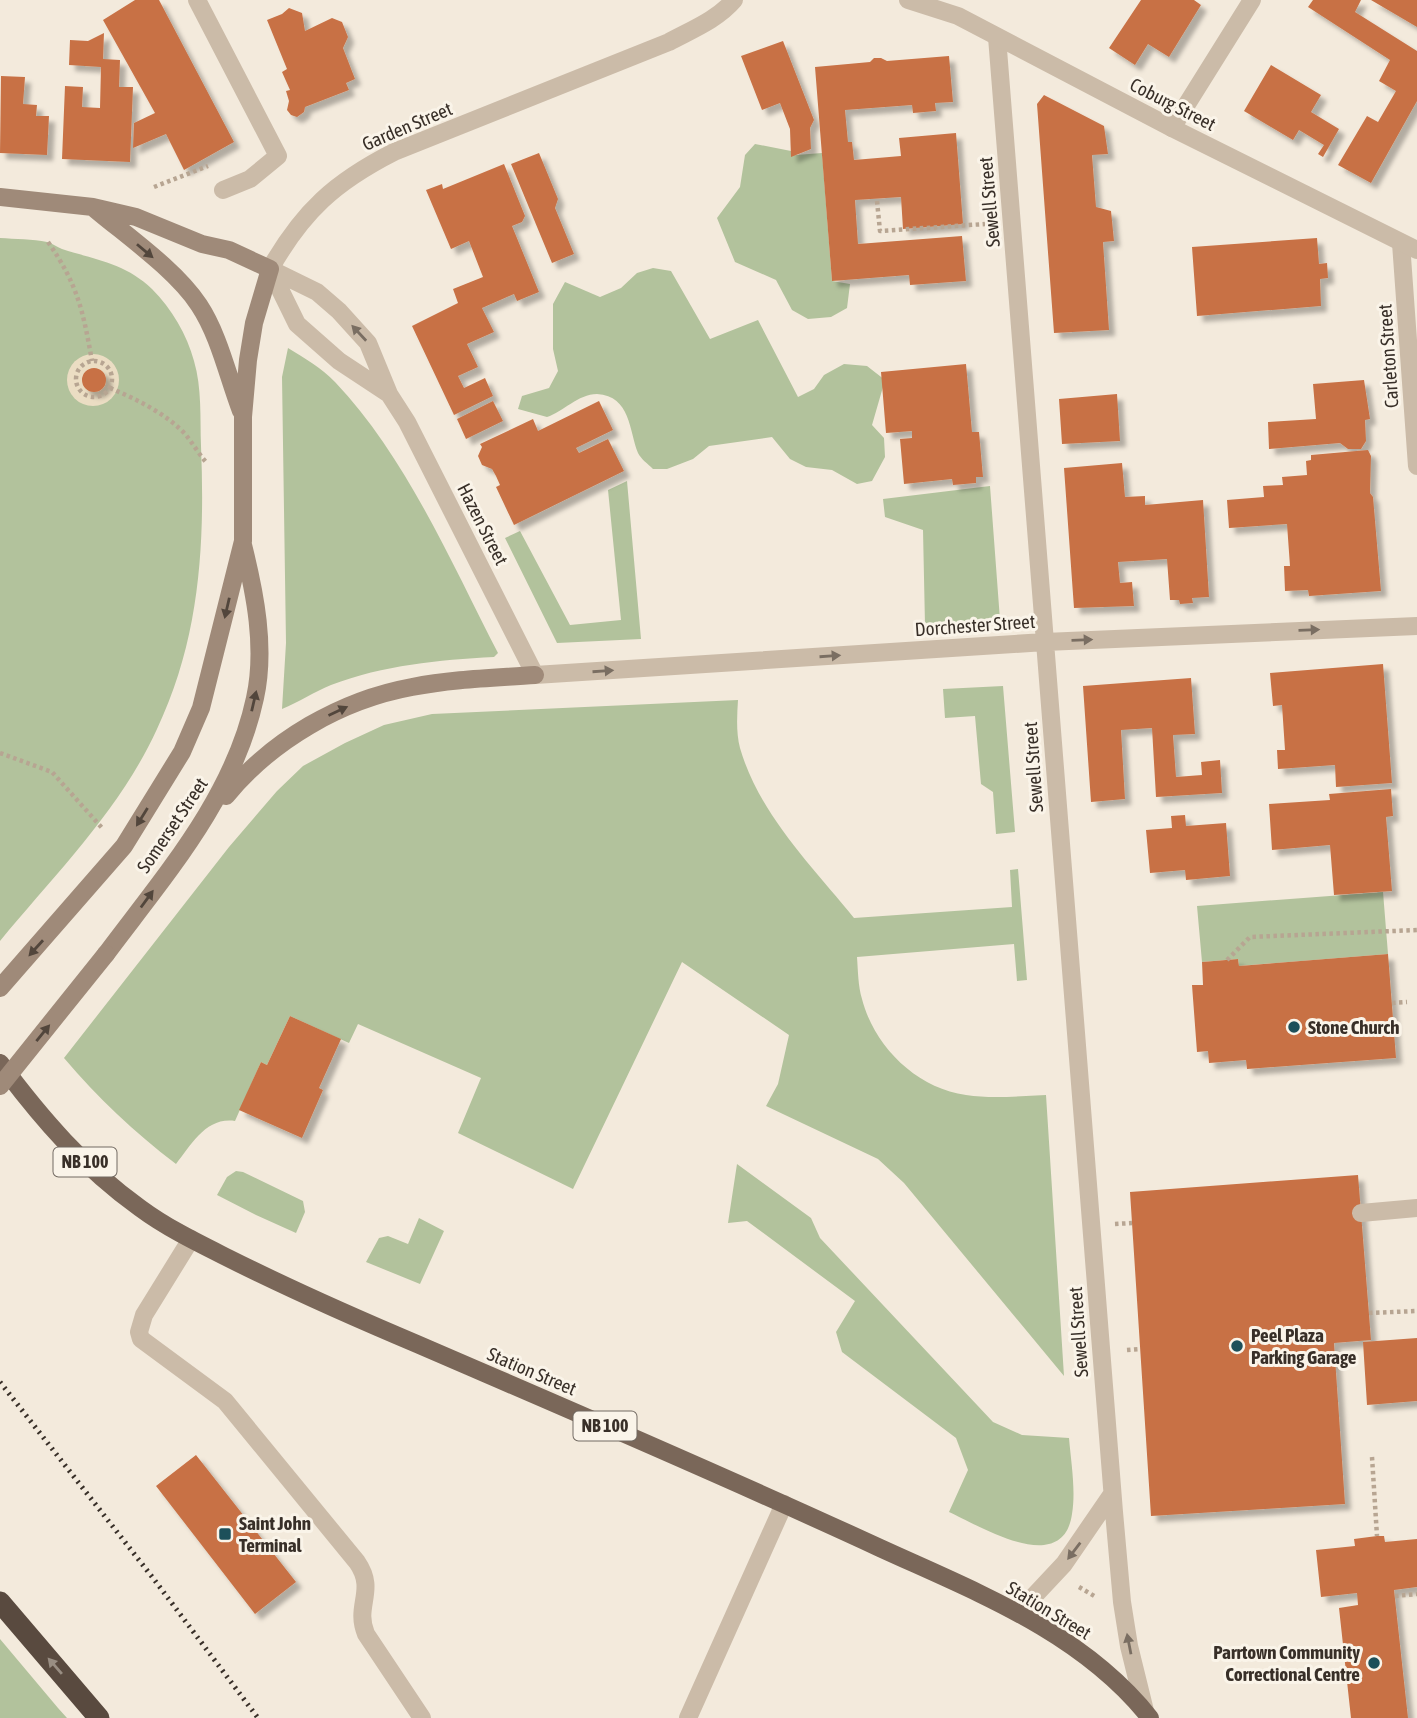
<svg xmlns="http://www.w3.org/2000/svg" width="1417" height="1718" font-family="'Asap Condensed',sans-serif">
<defs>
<filter id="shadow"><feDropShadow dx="6" dy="6" stdDeviation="2" flood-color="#0004"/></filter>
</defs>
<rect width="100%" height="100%" fill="#f3eadc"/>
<path fill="#b2c29c" d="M755,144L791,151L796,155L822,153L832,281L850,284L847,308L831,317L808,319L792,310L776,280L735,262L717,218L740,187L745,155Z
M0,238C15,239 33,239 47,242C52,243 57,247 62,249C96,260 125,263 152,289C172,309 187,335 194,361C202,388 200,418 201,446C205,545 200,638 157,729C120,810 56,873 0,941Z
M653,268L671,271L710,339L758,320L798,397L814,389L824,375L844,364L867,366L885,380L872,425L884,438L885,457L872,481L857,484L832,470L806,467L790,459L772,437L709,446L693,459L667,469H653C648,464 641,459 638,453C629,431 631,396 597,394C578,394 563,412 547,417L518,409L522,396L549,388L558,371L553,349V304L565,282L600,297L621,288L637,273Z
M288,348C304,358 322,368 335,382C405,455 452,564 498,653L494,657C438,660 384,665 331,685C314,692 299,702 282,709L286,643L282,377Z
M627,481L641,639L557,643L505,538L520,531L570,625L621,620L608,490Z
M990,486L1000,620L925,625L923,530L885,517L883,499Z
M1003,686L1015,832L996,834L993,792L981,784L975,716L945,718L943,689Z
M738,700C737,716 736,733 740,748C759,814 812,866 854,918L1012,907L1010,870L1018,869L1027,980L1017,981L1014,944L857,957C858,970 858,986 862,999C874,1046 916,1088 966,1095C992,1099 1019,1096 1046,1095L1064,1376L904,1183L878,1159L766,1106L778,1084L789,1035L682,962L573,1189L458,1133L481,1078L358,1024L349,1043L290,1016L267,1065L261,1062L235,1121C206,1117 192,1144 176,1164C134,1132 98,1098 64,1058L229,847L277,791L303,766L345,743L384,725L432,714Z
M1383,892L1388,954L1239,966L1238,959L1202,962L1197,906Z
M737,1164L811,1218L820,1238L993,1422L1022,1435L1069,1438C1071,1462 1076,1490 1072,1514C1063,1578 980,1526 949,1512L968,1470L956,1438L842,1352L836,1332L855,1301L747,1221L728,1223Z
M236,1171L243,1172L303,1201L305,1212L296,1233L256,1215L217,1195L227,1177Z
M419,1218L444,1231L420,1284L366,1262L379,1238L388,1236L408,1244Z
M0,1639L58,1708L67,1718H0Z"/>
<path fill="#ebddc3" d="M67 380a26 26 0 1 1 52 0a26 26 0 1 1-52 0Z"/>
<path fill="#c87145" filter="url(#shadow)" d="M135,0H159L234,142L184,170L166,134L133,148L134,123L155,113L103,20Z
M1141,0H1194L1201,5L1169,57L1148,44L1135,65L1109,48Z
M1313,0H1361L1355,12L1417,51V101L1371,183L1338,165L1367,116L1378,122L1396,91L1379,81L1390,60L1308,7Z
M1371,0H1417V27Z
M289,8L302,13L305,31L332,18L342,22L348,37L343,48L355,79L346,83L349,90L305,107L304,112L297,117L291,115L287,110L289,101L286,91L290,90L282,72L287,69L267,20L282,14Z
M104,33L103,59L120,60L119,87H133L130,162L62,159L65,86L83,87L82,107L100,108L101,67L69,65L70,40L88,41Z
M783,41L814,120L810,128L811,149L791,157L790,129L780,103L762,110L741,56Z
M949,56L953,102L935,103L936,111L913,113L912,105L845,110L848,142H852L854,160L901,156L899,138L956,133L963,224L903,229L901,197L855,200L858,244L962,236L966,281L910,285L909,275L832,281L815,67L870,62L874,58H881L887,61Z
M1271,65L1321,95L1311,112L1339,129L1323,157L1318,154L1324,145L1299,130L1293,140L1244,111Z
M1,76L25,77L23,104L37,105L36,116H49L47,155L0,153Z
M1044,95L1104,126L1108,154L1092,155L1096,207L1111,211L1114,241L1103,242L1109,330L1054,333L1037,104Z
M539,153L558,199L555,208L574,254L552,263L511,164Z
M504,164L525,216L522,222L512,226L539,292L517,301L514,294L482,308L494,332L467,344L478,367L458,376L464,388L485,378L493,396L454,415L412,326L458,303L453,289L483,277L469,241L451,249L426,190L442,184L443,189Z
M1317,238L1319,264L1327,263L1328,278L1320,279L1321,306L1197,316L1192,247Z
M966,364L972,432H979L983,477H976V483L953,485L952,479L904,484L900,439L912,438V431L886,433L881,372Z
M82 380a12 12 0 1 1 24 0a12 12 0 1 1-24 0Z
M1364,380L1370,419L1365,420L1366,441L1361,449H1348L1340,443L1269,449L1268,422L1316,419L1313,384Z
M1117,394L1120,441L1062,444L1059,399Z
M493,401L503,421L466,439L457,419Z
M599,401L613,430L576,448L579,453L608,439L624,471L514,525L496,487L500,485L496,476L492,469L482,465L478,456L482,447L480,444L533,419L538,431Z
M1368,450L1371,456L1370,493L1373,497L1381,591L1309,596L1308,590L1285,591L1284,566H1290L1287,524L1229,528L1227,500L1264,497L1263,486L1283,485L1282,477L1307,475L1306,461L1311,460V455Z
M1122,463L1125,497L1145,496V505L1203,500L1209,597L1192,598L1193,603L1180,604L1179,600H1170L1167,559L1118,562L1120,583L1132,582L1134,606L1074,608L1064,468Z
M1383,664L1392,783L1336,787L1335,765L1278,769L1277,750H1285L1282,705L1273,706L1270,673Z
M1191,678L1195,734L1173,735L1176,777L1202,775L1201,762L1220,760L1222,793L1156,797L1152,728L1121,730L1125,799L1091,802L1083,686Z
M1391,789L1393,816L1386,817L1392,891L1334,895L1330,845L1272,850L1269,804L1330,800L1329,794Z
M1185,815L1186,826L1226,823L1230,876L1186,880L1185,870L1150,873L1146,830L1172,828L1171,816Z
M1388,954L1396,1058L1247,1069L1246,1060L1209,1063L1208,1051L1197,1052L1192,985H1203L1202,962L1238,959L1239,966Z
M290,1016L341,1039L319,1088L323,1090L302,1138L239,1110L261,1062L267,1065Z
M1358,1175L1371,1340L1334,1343L1345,1504L1151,1516L1130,1192Z
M1417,1338V1401L1367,1405L1363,1342Z
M196,1455L296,1582L255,1614L156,1486Z
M1377,1536H1384L1385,1542L1417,1539V1587L1394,1590L1408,1718H1351L1339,1608L1358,1605L1357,1593L1321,1597L1316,1550L1355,1546L1354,1539Z"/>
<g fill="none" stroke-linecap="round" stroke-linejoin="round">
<path stroke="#b7a592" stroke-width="4.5" stroke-dasharray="3.5 3.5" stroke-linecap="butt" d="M154,187L208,166
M877,201L880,231L985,224
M48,242C78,285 83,311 92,361
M76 379a18 18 0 1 1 36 0a18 18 0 1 1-36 0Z
M110,388C136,399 167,414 186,435C193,444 199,454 206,462
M0,753L52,772L103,829
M1227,960L1250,937L1417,930
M1392,1003L1407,1002
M1115,1224L1132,1223
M1369,1313L1417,1311
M1127,1350L1140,1349
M1372,1457L1377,1536
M1079,1587L1096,1597
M1395,1596L1417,1594"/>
<path stroke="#cbbba8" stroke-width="18" d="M1361,1213L1417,1208
M191,1239L144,1315L139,1332L141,1339L225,1401L357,1562C377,1591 354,1605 366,1634L422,1718
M688,1718L784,1504"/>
<path stroke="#cbbba8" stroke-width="18" d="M197,0L278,156L250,179L223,190
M997,37L1114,1512L1122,1602L1129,1646L1145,1711
M1172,128L1252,0
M1401,243L1417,466
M270,269L317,292L339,311L368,343L389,394L407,422L535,675L1045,642L1417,626
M270,269L297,324L339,361L389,394
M1019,1612L1064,1564L1112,1494"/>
<path stroke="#cbbba8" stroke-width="18" d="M908,0L958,16L1172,128L1417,250
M270,269C303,211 335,182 394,152L669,42C691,30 717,20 734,0"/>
<path stroke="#9f8a79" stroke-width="18" d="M0,197L93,207L136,217L202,244L229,250L270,269L254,323L248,360L243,417V541L201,708L182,752L124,846L0,988
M95,209C127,236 176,270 199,305C219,335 228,377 241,411
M226,796C272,740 341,700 412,687C453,679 494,678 535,675
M106,954C165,875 234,797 255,698C266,648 255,593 243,545"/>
<path stroke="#7a6759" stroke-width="18" d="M0,1063C41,1118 84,1168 140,1208C167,1228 198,1243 228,1258C290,1289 353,1317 417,1344C572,1411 727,1477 880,1548C976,1592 1082,1632 1150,1718"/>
<path stroke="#594a3f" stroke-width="21" d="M0,1602L99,1718"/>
<path stroke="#382f28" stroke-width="5" stroke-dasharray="2 5" stroke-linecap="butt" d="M0,1382L153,1578L258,1718"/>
<path stroke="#9f8a79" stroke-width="18" d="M0,1086L106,954"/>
</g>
<defs><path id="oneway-solid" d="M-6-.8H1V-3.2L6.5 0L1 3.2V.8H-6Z" transform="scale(1.75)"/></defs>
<g fill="#52463c">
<use href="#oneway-solid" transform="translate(145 251) rotate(40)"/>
<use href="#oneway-solid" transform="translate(227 608) rotate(103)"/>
<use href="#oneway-solid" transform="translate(254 701) rotate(-77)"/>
<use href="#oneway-solid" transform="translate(338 711) rotate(-25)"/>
<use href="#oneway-solid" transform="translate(142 817) rotate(122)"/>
<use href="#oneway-solid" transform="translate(147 899) rotate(-54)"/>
<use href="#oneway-solid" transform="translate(36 948) rotate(132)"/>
<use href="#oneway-solid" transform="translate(43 1033) rotate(-51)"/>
</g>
<g fill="#7a6e62">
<use href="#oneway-solid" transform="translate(359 333) rotate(-133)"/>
<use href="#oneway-solid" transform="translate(1309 630) rotate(-2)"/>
<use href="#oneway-solid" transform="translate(1082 640) rotate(-2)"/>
<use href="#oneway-solid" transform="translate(830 656) rotate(-4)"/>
<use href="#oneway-solid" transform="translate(603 671) rotate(-4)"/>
<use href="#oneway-solid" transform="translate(1074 1551) rotate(127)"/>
<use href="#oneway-solid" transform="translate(1129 1644) rotate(-101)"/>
</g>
<use fill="#998e83" href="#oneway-solid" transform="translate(55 1666) rotate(-131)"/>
<g fill="#1d505a" stroke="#faf4e9" stroke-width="2.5">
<circle cx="1294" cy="1027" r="7"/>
<circle cx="1237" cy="1346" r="7"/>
<rect x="218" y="1527" width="14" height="14" rx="3.5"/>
<circle cx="1374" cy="1663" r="7"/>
</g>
<g text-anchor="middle" stroke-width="6" stroke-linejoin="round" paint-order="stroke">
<g fill="#faf4e9" stroke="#726a62" stroke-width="2">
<rect x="53.5" y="1147.5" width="63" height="29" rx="5"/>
<rect x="573.5" y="1411.5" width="63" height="29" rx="5"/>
</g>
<g font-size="18" font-weight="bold" fill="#382f28">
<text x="85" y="1168">NB 100</text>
<text x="605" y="1432">NB 100</text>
</g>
<g font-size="19" fill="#382f28" stroke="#faf4e9">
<text transform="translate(1173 104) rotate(27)" y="7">Coburg Street</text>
<text transform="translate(407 126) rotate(-23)" y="7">Garden Street</text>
<text transform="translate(989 202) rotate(-95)" y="7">Sewell Street</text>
<text transform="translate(1388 356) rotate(-94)" y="7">Carleton Street</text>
<text transform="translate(483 524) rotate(63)" y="7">Hazen Street</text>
<text transform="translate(975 625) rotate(-4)" y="7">Dorchester Street</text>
<text transform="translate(1033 767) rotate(-94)" y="7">Sewell Street</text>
<text transform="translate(172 825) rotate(-56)" y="7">Somerset Street</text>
<text transform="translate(1078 1332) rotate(-94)" y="7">Sewell Street</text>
<text transform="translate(532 1371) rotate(23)" y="7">Station Street</text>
<text transform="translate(1049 1610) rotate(31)" y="7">Station Street</text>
</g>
<g font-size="19" font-weight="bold" fill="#382f28" stroke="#faf4e9" text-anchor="start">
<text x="1308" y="1034">Stone Church</text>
<text x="1251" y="1342">Peel Plaza<tspan x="1251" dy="22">Parking Garage</tspan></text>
<text x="239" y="1530">Saint John<tspan x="239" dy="22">Terminal</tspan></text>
<text x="1360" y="1659" text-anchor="end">Parrtown Community<tspan x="1360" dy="22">Correctional Centre</tspan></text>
</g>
</g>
</svg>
